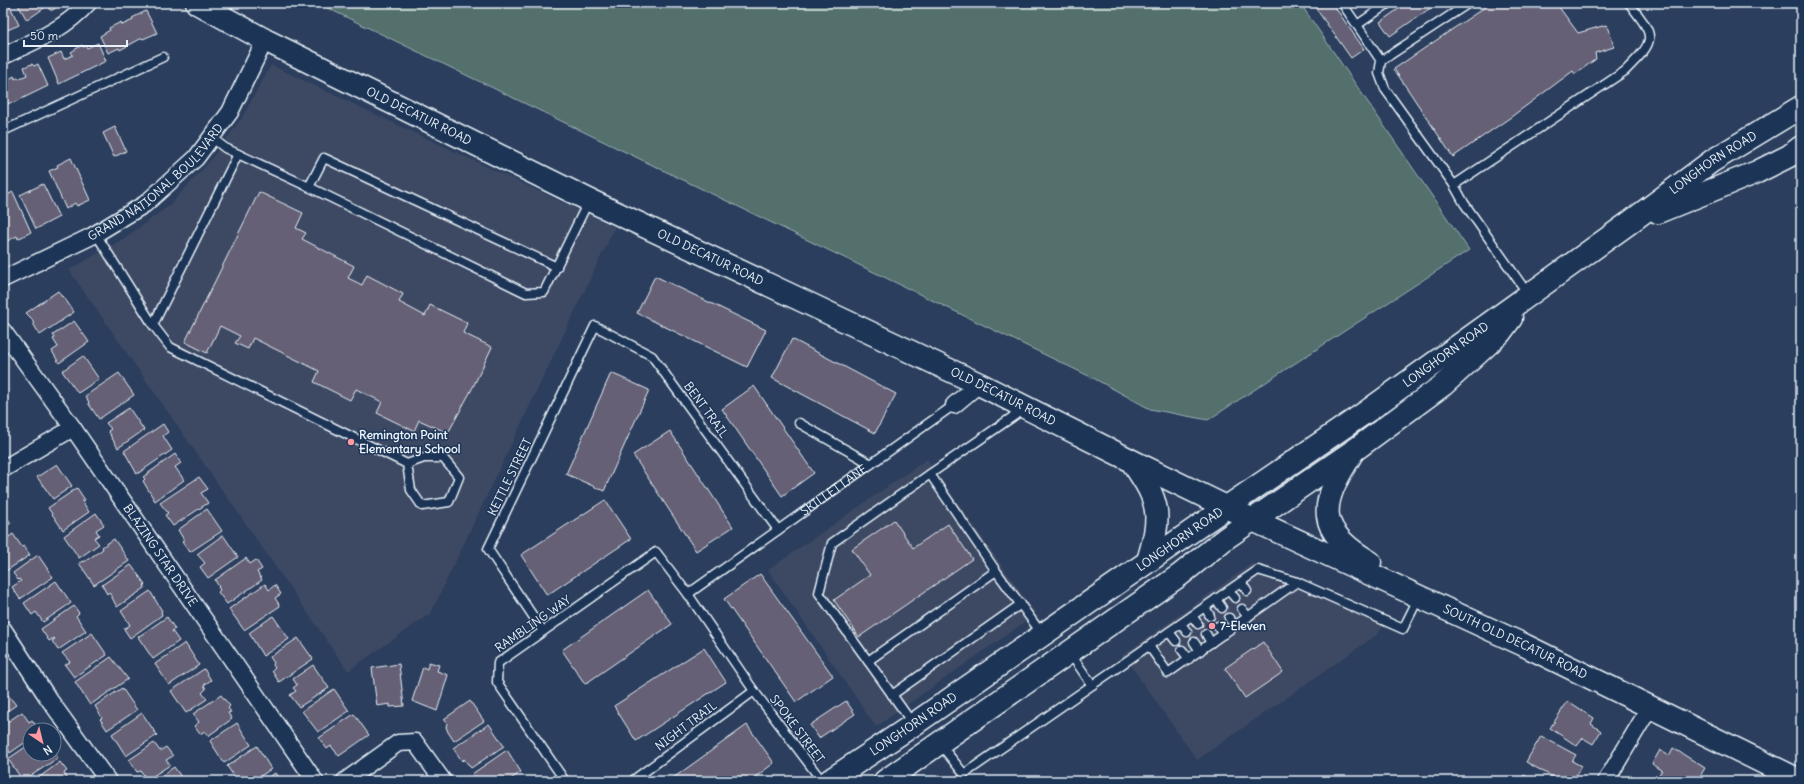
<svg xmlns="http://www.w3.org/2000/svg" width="1804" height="784" font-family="Delius,sans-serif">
<rect width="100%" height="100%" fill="#2b3e5d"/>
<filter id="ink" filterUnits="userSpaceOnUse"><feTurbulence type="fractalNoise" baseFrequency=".025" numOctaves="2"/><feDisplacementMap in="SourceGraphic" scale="8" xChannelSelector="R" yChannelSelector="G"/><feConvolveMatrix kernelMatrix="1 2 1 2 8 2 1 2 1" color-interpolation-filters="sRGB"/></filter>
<g filter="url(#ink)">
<path fill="#3c4864" d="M271,65L615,227L431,613L348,671L69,270L123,239L170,205L210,161L241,119Z
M927,459L1036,614L876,727L768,570Z
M1251,564L1389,617L1378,634L1197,760L1123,655Z"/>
<path fill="#526f6d" stroke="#9db0b2" d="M317,3H1300L1469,250L1208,420L1150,409L1095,379Z"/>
<path fill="#656074" stroke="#e8f1f8" d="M17,3H61L53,10H50L47,6L27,20Z
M1312,3H1332L1364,49L1351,58Z
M1407,3H1438L1390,36L1380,22Z
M1491,3H1556L1578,33L1606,25L1609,29L1614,47L1595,53L1596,59L1575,74L1573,71L1511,117L1453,157L1394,69Z
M9,4L19,25L5,31L3,29V6Z
M146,11L157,33L143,39L142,38L120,50L119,48L108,53L100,36L110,30L109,28L121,22L122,25L133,20L132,18Z
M98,43L106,61L59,84L48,58L61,52L64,59L73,55L71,52L82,45L83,47L86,46L87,48Z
M32,64L34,66L38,64L48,86L13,103L12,102L3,106L4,86L3,83L14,76L15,79L18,77V79L27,75L24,67Z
M115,127L126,151L114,157L103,133Z
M71,158L90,200L77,206L75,203L66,209L49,171L58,167L57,165Z
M43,184L59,217L36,229L20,195Z
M13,192L31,232L18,239L17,236L7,241L3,233V197Z
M259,192L303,213L296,228L306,233L302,239L354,266L348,278L362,285L367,275L403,294L399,302L425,316L430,305L467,323L463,333L492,347L473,387L448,433L419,420L414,431L377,413L382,402L356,389L350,400L314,382L319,371L253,338L248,349L235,343L240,336L220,326L207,353L185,342Z
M655,276L766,330L747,367L637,313Z
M58,291L62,297L63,296L74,312L40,335L34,325L32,319L26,313Z
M74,321L89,342L59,363L52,351L58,347L53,339L55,338L53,335Z
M792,339L896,394L875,433L772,378Z
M83,356L99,379L78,393L62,371Z
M119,373L134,395L99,419L88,403L89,402L85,396Z
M611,373L649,390L604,491L566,474Z
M754,386L814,473L782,496L722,409Z
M129,408L144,430L118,448L110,435H111L108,431L111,429L106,423Z
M163,424L168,432L163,436L172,450L137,474L124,451Z
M670,431L733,527L696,551L633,455Z
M175,454L181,463L175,467L184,480L155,501L143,481L145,479L143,477Z
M57,464L72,486L53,499L37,477Z
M199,477L208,489L201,493L208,503L173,526L165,515L168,513L160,503Z
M77,488L85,500L82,501L89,512L63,530L48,508Z
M605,500L631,539L547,595L521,555Z
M207,509L222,531L190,552L182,541L184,540L178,530Z
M3,512L11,523L3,528Z
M96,513L104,525L96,530L99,535L94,538L99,544L79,558L64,536Z
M894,520L913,548L948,524L972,559L859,637L834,600L870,575L852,549Z
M13,534L22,547L24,546L30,555L3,573V541Z
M223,535L238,557L208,578L200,567L205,563L197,554Z
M114,539L129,561L94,585L79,563L83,561L84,562L103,549L102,547Z
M38,555L53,577L20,599L12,587L21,581L19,579L18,580L13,573Z
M246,558L250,564L256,560L262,569L257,572L262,580L227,604L218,592L220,590L218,587H219L215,580Z
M131,565L145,584L144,585L145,588L117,607L109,592L107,594L102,585Z
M760,574L833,676L796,702L724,599Z
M56,581L71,603L43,622L36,612L32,615L24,603Z
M265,584L269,590L275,585L281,594L275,598L280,606L244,630L229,609Z
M648,590L672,624L585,684L562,650Z
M150,591L162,611L161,612L162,615L130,638L124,629L130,625L121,611Z
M74,606L79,613L76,616L86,631L58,650L52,641L55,639L54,638L49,641L41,629Z
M273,616L289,639L263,656L249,633Z
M167,617L175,629L172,631L179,641L153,659L138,637Z
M92,633L107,655L74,677L65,665L70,662L62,653Z
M298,638L313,659L279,682L272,671L275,668L273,665L274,663L270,657Z
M1263,642L1283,672L1245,698L1225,668Z
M185,643L199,665L169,685L155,664Z
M704,648L726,682L636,741L614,706Z
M111,657L128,679L90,705L75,682Z
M429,662L439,665L437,671L448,675L437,711L412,701L423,667L427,669Z
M399,664L404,706L390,707V704L377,706L372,668Z
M313,665L329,688L299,707L290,695L296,691L293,688L297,685L293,679Z
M204,669L211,680L204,685L206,689L202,693L207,699L186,713L171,691Z
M122,688L137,710L107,730L100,719L102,718L95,706Z
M334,689L349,711L318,732L302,711Z
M4,690L16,705L3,714V691Z
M221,695L230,706L228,708L231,712L228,713L232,719L208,736L205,731L200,734L194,726L199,722L193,714Z
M470,701L484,721L454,741L448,732L446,727L447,723L444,719Z
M846,701L855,714L819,738L810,725Z
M1568,701L1594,718L1591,724L1601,731L1593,744L1583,738L1577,746L1550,728Z
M22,712L29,722L32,720L39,730H30V739L10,753L8,749L3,752V725Z
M142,713L157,735L126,756L112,734Z
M354,714L369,735L339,756L331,746L327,749L319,738Z
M237,723L251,745L224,763L210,741Z
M489,724L504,746L471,768L464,759L462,761L453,748Z
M747,725L774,763L750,781H669Z
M1541,736L1576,755L1572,761L1581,766L1573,781H1560L1526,762Z
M154,743L160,751L166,747L173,756L166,760L170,765L147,780L141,771L137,772L129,760Z
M27,746L30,754H54V751L58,758L23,781L8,759Z
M257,746L271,769L253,781H237L227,766Z
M1673,748L1705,768L1697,781H1667L1658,776L1662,770L1652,764L1660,750L1669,756Z
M507,750L521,772L508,781H476L472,774Z
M60,762L67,771L64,773L69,781H34Z
M174,767L184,781H154Z
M275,773L281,781H263Z
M1524,775L1534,781H1520Z"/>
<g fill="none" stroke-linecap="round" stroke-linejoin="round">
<g stroke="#e8f1f8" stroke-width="11">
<g id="lane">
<path d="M1342,3L1357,25"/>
<path d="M1381,61L1357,25L1389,3"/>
<path d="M3,131L163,57"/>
<path d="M211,137L225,148L309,187L526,293L544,292L589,200"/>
<path d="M1454,185L1385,89L1379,73L1381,61L1469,3"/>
<path d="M309,187L324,158L557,267"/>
<path d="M96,234L153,325L170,347L407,464L424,458H443L459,477L449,502L422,506L411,490L407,464"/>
<path d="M1528,294L1464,203L1454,185L1625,71C1657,39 1656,38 1629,3"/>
<path d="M153,325L238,154"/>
<path d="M799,423L871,464"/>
<path d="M996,571L930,474L1024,409"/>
<path d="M1241,582L1247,591"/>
<path d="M1229,591L1235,598"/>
<path id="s1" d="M688,594L954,405"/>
<path d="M1216,599L1222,608"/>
<path d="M1205,607L1210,616"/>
<path d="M1242,609L1248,617"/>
<path d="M1192,616L1198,624"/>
<path d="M1229,618L1235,626"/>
<path d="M1181,624L1187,632"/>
<path d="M1218,626L1224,634"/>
<path d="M543,631L488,549L595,326L652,356L778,530"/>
<path d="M1169,632L1176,641"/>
<path d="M1206,634L1211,643"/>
<path d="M1194,642L1200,651"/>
<path d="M1149,646L1168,673L1297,582"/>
<path d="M1182,650L1189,659"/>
<path d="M1070,653L1092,685"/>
<path d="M868,661L819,593L832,543L930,474"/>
<path d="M892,695L1021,604"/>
<path d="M913,724L868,661L996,571L1042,634"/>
<path d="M940,744L964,774L1258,570L1297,582L1403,629L1419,597"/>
<path d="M565,781L497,682L498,663L656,552L688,594L754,691L822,781"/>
<path d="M632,781L754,691"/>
</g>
</g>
<g stroke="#e8f1f8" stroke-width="19">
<g id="street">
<path d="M3,56C35,41 64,30 88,3"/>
<path id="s2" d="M3,279L92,236L145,204L196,158L230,112L265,40"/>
<path id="s3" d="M3,331L73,428L315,781"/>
<path d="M954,405L979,384"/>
<path d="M3,469L73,428"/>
<path d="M3,629L48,698L108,781"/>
<path d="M345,781L398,743L415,742L443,781"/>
<path d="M1606,781L1650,707"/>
</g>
</g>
<g stroke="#e8f1f8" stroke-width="25">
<g id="secondary">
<path id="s4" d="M197,3L265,40L589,200L979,384L1132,461L1253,520L1524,645L1801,781"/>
<path d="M1658,212L1757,172L1789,156L1801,147"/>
<path d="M1351,455C1319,505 1315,530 1370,562"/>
<path d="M1132,462C1160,502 1162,514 1148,561"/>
<path id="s5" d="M829,781L913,725L1202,524L1369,410L1629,223L1712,161L1801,107"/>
<path d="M885,781L1117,619L1180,575L1226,538L1356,449L1443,385L1500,333L1511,318"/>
</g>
</g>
<use href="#lane" stroke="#1d3557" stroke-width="8"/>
<use href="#street" stroke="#1d3557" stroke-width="16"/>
<use href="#secondary" stroke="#1d3557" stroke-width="22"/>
</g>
</g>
<g fill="#ff9aa2" stroke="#1d3557" stroke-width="1.5">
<circle cx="351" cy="442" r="4"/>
<circle cx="1212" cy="626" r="4"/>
</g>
<g text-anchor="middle" stroke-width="3" stroke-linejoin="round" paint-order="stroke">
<g font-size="12" fill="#e8f1f8" stroke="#1d3557">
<text dy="4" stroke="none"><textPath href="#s4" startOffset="249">OLD DECATUR ROAD</textPath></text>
<text dy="4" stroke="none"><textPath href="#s5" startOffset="1079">LONGHORN ROAD</textPath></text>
<text dy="4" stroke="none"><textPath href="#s2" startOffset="183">GRAND NATIONAL BOULEVARD</textPath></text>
<text dy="4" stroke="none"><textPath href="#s4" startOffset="573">OLD DECATUR ROAD</textPath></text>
<text dy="4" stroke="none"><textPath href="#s5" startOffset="750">LONGHORN ROAD</textPath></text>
<text dy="4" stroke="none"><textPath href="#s4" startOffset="897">OLD DECATUR ROAD</textPath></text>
<text transform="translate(706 410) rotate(54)" y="4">BENT TRAIL</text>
<text transform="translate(510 477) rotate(-64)" y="4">KETTLE STREET</text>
<text dy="4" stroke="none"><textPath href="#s1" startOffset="179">SKILLET LANE</textPath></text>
<text dy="4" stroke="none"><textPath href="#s5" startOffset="426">LONGHORN ROAD</textPath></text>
<text dy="4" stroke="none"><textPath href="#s3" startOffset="274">BLAZING STAR DRIVE</textPath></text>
<text transform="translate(533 624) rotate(-35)" y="4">RAMBLING WAY</text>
<text dy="4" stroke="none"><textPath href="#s4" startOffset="1465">SOUTH OLD DECATUR ROAD</textPath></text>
<text dy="4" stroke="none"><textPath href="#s5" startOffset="102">LONGHORN ROAD</textPath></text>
<text transform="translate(686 726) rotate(-37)" y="4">NIGHT TRAIL</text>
<text transform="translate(797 729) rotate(53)" y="4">SPOKE STREET</text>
</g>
<g font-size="12" font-weight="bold" fill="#e8f1f8" stroke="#1d3557" text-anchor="start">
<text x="359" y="439">Remington Point<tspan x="359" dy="14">Elementary School</tspan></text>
<text x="1220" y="630">7-Eleven</text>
</g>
</g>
<rect width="1804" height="784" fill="none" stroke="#1d3557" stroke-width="16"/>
<rect x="8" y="8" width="1788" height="768" fill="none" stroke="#e8f1f8" stroke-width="1.5" filter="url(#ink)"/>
<g transform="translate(42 742) rotate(145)"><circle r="19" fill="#1d3557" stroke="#6e8097"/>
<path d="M0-3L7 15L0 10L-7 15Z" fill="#ff9aa2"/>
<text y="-6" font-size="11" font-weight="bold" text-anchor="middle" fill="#e8f1f8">N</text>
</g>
<path d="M24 40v6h103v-6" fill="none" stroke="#e8f1f8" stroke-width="2"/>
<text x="30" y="40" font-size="12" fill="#e8f1f8" stroke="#1d3557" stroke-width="3" paint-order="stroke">50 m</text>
</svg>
